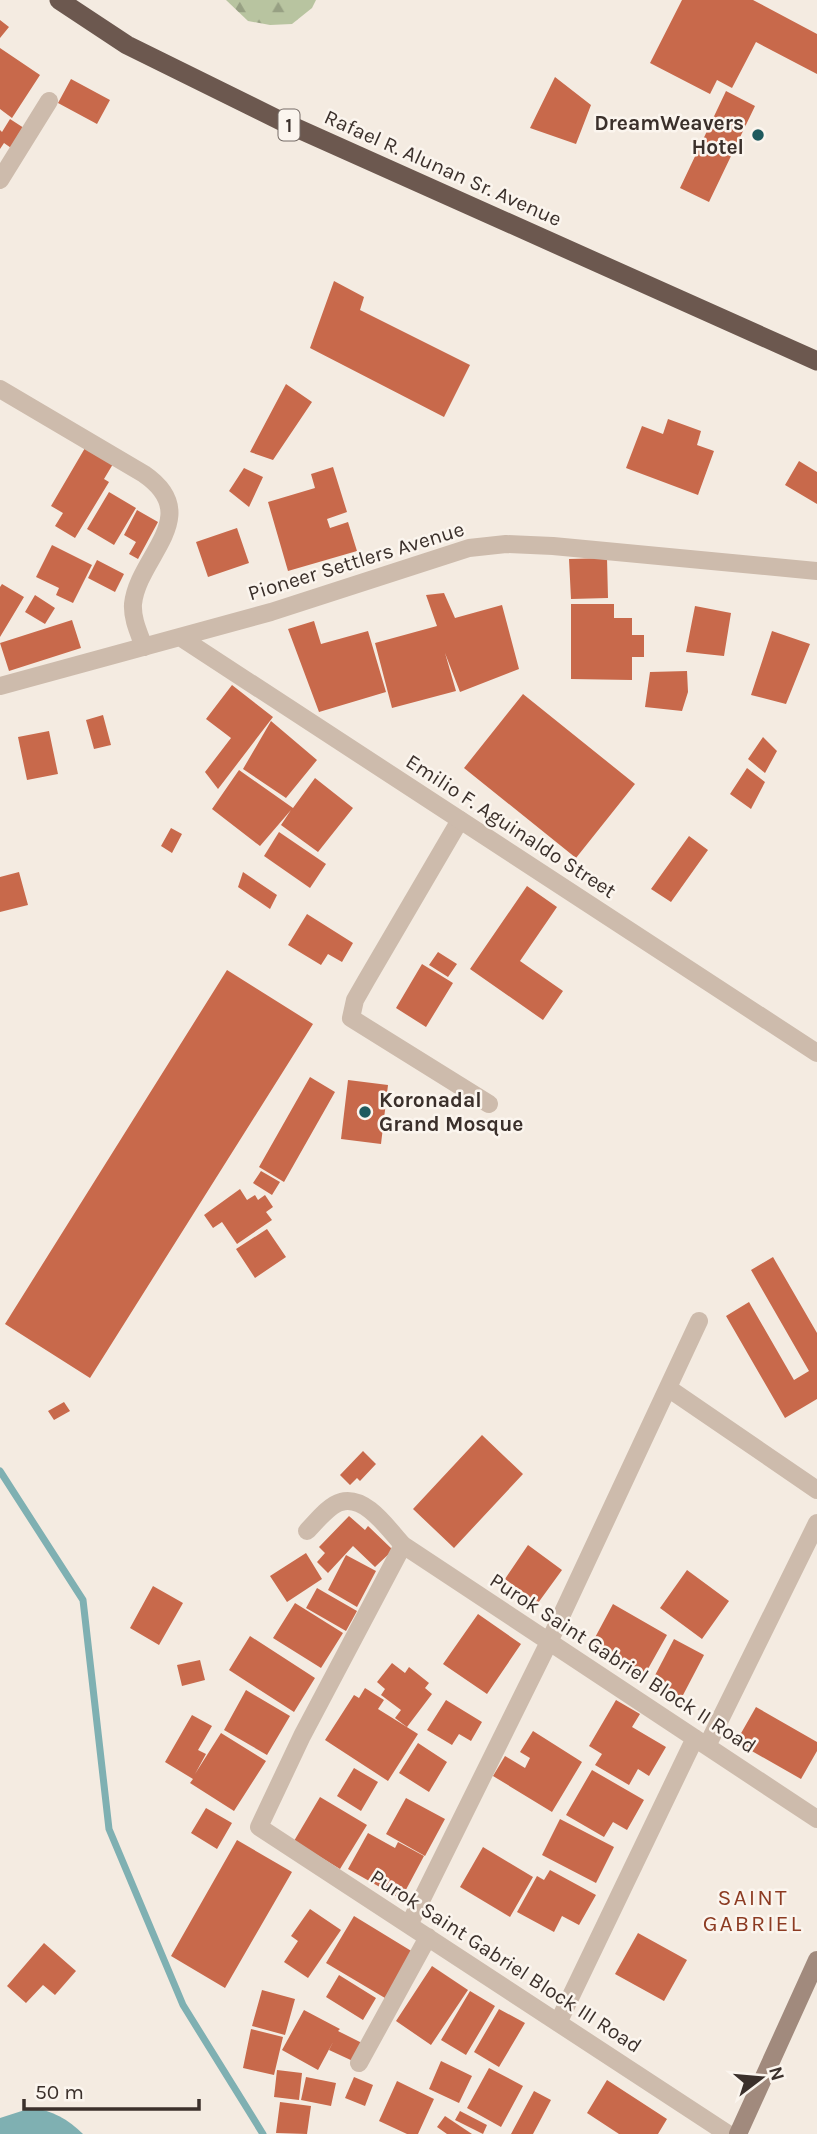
<svg xmlns="http://www.w3.org/2000/svg" width="817" height="2134" font-family="Karla,sans-serif">
<defs>
<pattern id="forest-firs" width="22" height="20" patternUnits="userSpaceOnUse" patternTransform="scale(1.75)"><rect width="22" height="20" fill="#b8c4a0"/><path d="M5 1l3.5 6h-7zM16 11l3.5 6h-7z" fill="#97a083"/></pattern>
</defs>
<rect width="100%" height="100%" fill="#f4ebe1"/>
<path fill="url(#forest-firs)" d="M226,0H316L312,8L292,24L270,25L248,21Z"/>
<path fill="#7fb0b2" d="M31,2108C52,2110 68,2119 83,2134H0V2118Z"/>
<g fill="none" stroke-linecap="round" stroke-linejoin="round">
<path stroke="#7fb0b2" stroke-width="7" d="M0,1471L83,1600L109,1829L183,2005L263,2134"/>
</g>
<path fill="#c8694b" d="M682,0H753L817,34V74L756,42L732,88L717,80L710,94L650,63Z
M0,20L9,27L0,38Z
M0,48L40,75L12,118L0,109Z
M555,77L591,105L576,144L530,128Z
M71,79L110,100L97,124L58,103Z
M726,91L755,106L709,202L680,188Z
M10,119L27,130L14,150L4,143L0,149V130L2,132Z
M334,281L364,297L360,310L470,365L444,417L310,348Z
M286,384L312,402L273,460L250,452Z
M668,419L701,431L697,445L714,451L698,495L626,468L642,426L663,434Z
M85,448L113,464L104,479L109,482L75,538L55,526L63,513L51,506Z
M799,461L817,472V504L785,485Z
M333,467L347,512L327,519L330,528L348,522L357,551L288,571L268,502L315,488L311,474Z
M244,468L263,477L249,507L229,491Z
M109,492L136,508L114,545L87,529Z
M137,510L158,522L138,559L129,554L136,542L124,535Z
M237,528L249,563L208,577L196,542Z
M52,545L92,565L73,603L56,595L59,588L36,577Z
M607,558L608,598L571,599L569,559Z
M97,560L124,574L115,592L88,578Z
M2,584L24,597L0,637V587Z
M444,593L455,618L502,605L519,669L460,692L445,653L456,691L392,708L375,643L437,626L426,595Z
M35,595L55,608L45,624L25,612Z
M571,604H614V618H632V635H644V657H632V680L571,679Z
M695,606L731,613L724,656L686,652Z
M72,620L81,648L9,671L0,643Z
M314,621L321,644L368,631L386,692L319,712L288,629Z
M772,631L810,644L786,704L751,695Z
M687,671L688,692L682,711L645,707L650,672Z
M232,685L273,717L218,789L205,772L231,738L206,719Z
M523,694L635,784L576,858L464,768Z
M103,715L111,745L94,749L86,720Z
M271,721L317,760L286,798L243,769Z
M49,731L58,774L27,780L18,737Z
M763,737L777,751L765,773L748,759Z
M747,768L765,782L751,809L730,794Z
M239,770L293,808L315,778L353,808L318,852L281,825L291,810L260,846L212,809Z
M171,828L182,834L172,853L161,846Z
M279,832L326,864L310,888L264,856Z
M689,836L708,850L671,902L651,889Z
M19,872L28,905L0,912V877Z
M243,872L277,895L270,909L238,887Z
M527,886L557,907L520,961L563,991L543,1020L470,969Z
M307,914L353,943L342,962L328,954L321,965L288,945Z
M438,952L457,964L448,977L429,965Z
M422,964L453,983L426,1027L396,1008Z
M227,970L313,1024L90,1378L5,1324Z
M310,1077L335,1092L284,1182L259,1167Z
M348,1080L388,1085L381,1144L341,1139Z
M261,1171L280,1182L272,1195L253,1183Z
M240,1189L247,1200L255,1195L258,1200L265,1195L273,1207L266,1212L272,1220L237,1244L222,1222L213,1228L204,1215Z
M267,1229L286,1257L255,1278L236,1249Z
M773,1257L817,1333V1399L785,1418L726,1316L749,1302L794,1380L809,1371L751,1270Z
M64,1402L70,1411L54,1420L48,1411Z
M482,1435L523,1474L454,1548L413,1509Z
M363,1451L376,1464L360,1481L357,1478L350,1485L340,1475Z
M349,1516L365,1530L368,1526L393,1550L375,1567L353,1546L328,1573L317,1562L325,1553L319,1547Z
M528,1545L562,1570L538,1603L505,1579Z
M306,1553L322,1579L287,1602L270,1576Z
M346,1555L376,1571L357,1607L328,1590Z
M687,1570L729,1601L702,1639L660,1608Z
M153,1586L183,1603L159,1645L130,1628Z
M317,1588L357,1611L346,1631L306,1608Z
M295,1603L343,1633L321,1668L273,1638Z
M613,1604L667,1635L644,1676L591,1645Z
M478,1614L521,1644L487,1694L443,1664Z
M250,1636L315,1678L294,1712L229,1670Z
M674,1639L704,1655L682,1697L652,1681Z
M200,1660L205,1680L182,1686L177,1665Z
M392,1663L405,1673L409,1667L429,1683L425,1688L432,1694L407,1727L395,1718L401,1710L381,1695L385,1689L377,1682Z
M365,1688L384,1700L378,1709L418,1734L388,1781L325,1740L354,1695L359,1698Z
M246,1690L290,1716L267,1755L224,1730Z
M446,1700L482,1722L471,1741L459,1734L452,1745L427,1730Z
M616,1700L640,1714L632,1727L666,1747L649,1776L638,1769L629,1785L595,1765L602,1754L589,1746Z
M756,1707L817,1742V1751L801,1779L736,1742Z
M192,1715L212,1726L198,1750L206,1754L195,1774L221,1733L266,1761L234,1811L190,1783L193,1779L165,1762Z
M533,1731L582,1762L552,1812L493,1776L505,1756L525,1768L530,1758L520,1752Z
M418,1743L447,1762L429,1792L399,1773Z
M354,1768L378,1782L361,1811L337,1796Z
M592,1770L644,1800L627,1830L613,1822L604,1837L566,1815Z
M320,1797L367,1825L340,1869L294,1841Z
M406,1798L445,1819L425,1856L386,1834Z
M206,1808L232,1823L217,1849L191,1833Z
M560,1819L614,1847L596,1883L542,1855Z
M368,1833L395,1848L398,1842L424,1856L401,1899L348,1869Z
M237,1840L292,1872L225,1988L171,1956Z
M483,1847L533,1877L510,1917L460,1887Z
M550,1870L596,1895L579,1925L562,1916L554,1932L517,1912L537,1876L544,1880Z
M310,1909L341,1930L308,1978L284,1962L298,1941L291,1936Z
M354,1916L413,1952L385,1998L326,1963Z
M638,1933L687,1960L664,2001L615,1974Z
M44,1943L76,1971L55,1995L43,1985L26,2003L7,1986Z
M432,1966L468,1990L431,2045L396,2021Z
M339,1975L376,1998L363,2020L326,1997Z
M262,1990L295,1999L285,2035L252,2026Z
M470,1991L495,2006L466,2055L441,2040Z
M499,2009L525,2023L499,2067L474,2052Z
M304,2010L340,2029L338,2031L364,2044L355,2062L329,2050L333,2042L318,2070L282,2050Z
M251,2029L283,2037L274,2075L243,2068Z
M441,2061L472,2076L459,2103L429,2089Z
M489,2068L523,2086L501,2127L467,2108Z
M277,2070L302,2073L299,2100L274,2097Z
M306,2077L336,2083L331,2106L301,2100Z
M354,2077L373,2085L365,2106L345,2098Z
M607,2080L667,2119L658,2134H619L587,2113Z
M397,2081L434,2099L418,2134H407L379,2121Z
M534,2091L551,2100L533,2134H511Z
M280,2102L311,2106L307,2134L276,2133Z
M460,2111L487,2125L483,2134L455,2120Z
M445,2116L472,2134H447L437,2127Z"/>
<g fill="none" stroke-linecap="round" stroke-linejoin="round">
<path stroke="#cdbbac" stroke-width="18" d="M0,180L49,101
M0,389L144,474C205,516 138,556 133,604C132,619 139,633 144,647
M460,820L367,979L355,1000L351,1018L489,1104
M668,1388L817,1490
M307,1531C316,1522 329,1505 341,1502C366,1495 388,1529 403,1545L817,1819
M403,1545L302,1736L259,1827L728,2134
M707,1746L817,1523
M409,1925L549,1642L699,1321
M558,2023L695,1738
M359,2063L428,1937"/>
<path stroke="#cdbbac" stroke-width="18" d="M180,637L817,1053
M0,686L271,612L469,548L506,544L553,546L817,571"/>
<path stroke="#a18a7d" stroke-width="18" d="M738,2134L817,1960"/>
<path stroke="#6c584f" stroke-width="19" d="M59,0L127,45L283,122L817,361"/>
</g>
<g fill="#1f5a5e" stroke="#fbf5ee" stroke-width="2.5">
<circle cx="758" cy="135" r="7"/>
<circle cx="365" cy="1112" r="7"/>
</g>
<g text-anchor="middle" stroke-width="5" stroke-linejoin="round" paint-order="stroke">
<rect fill="#fbf5ee" stroke="#756b66" stroke-width="2" x="278.5" y="109.5" width="21" height="31" rx="5"/>
<g font-size="19" font-weight="bold" fill="#3b302b">
<text x="289" y="132">1</text>
</g>
<g font-size="21" font-weight="bold" fill="#3b302b" stroke="#fbf5ee" text-anchor="end">
<text x="744" y="130">DreamWeavers<tspan x="744" dy="24">Hotel</tspan></text>
<text x="379" y="1107" text-anchor="start">Koronadal<tspan x="379" dy="24">Grand Mosque</tspan></text>
</g>
<g font-size="21" fill="#3b302b" stroke="#fbf5ee">
<text transform="translate(443 168) rotate(24)" y="7">Rafael R. Alunan Sr. Avenue</text>
<text transform="translate(356 561) rotate(-17)" y="7">Pioneer Settlers Avenue</text>
<text transform="translate(511 826) rotate(33)" y="7">Emilio F. Aguinaldo Street</text>
<text transform="translate(623 1663) rotate(33)" y="7">Purok Saint Gabriel Block II Road</text>
<text transform="translate(506 1961) rotate(33)" y="7">Purok Saint Gabriel Block III Road</text>
</g>
<g font-size="23" letter-spacing="2" fill="#8c3b22" stroke="#fbf5ee">
<text x="753" y="1905">SAINT<tspan x="753" dy="26">GABRIEL</tspan></text>
</g>
</g>
<g transform="translate(761 2078) rotate(74)" stroke="#fbf5ee" stroke-width="5" paint-order="stroke">
<path d="M0-5L12 26L0 18L-12 26Z" fill="#3b302b"/>
<text y="-10" font-size="19" font-weight="bold" text-anchor="middle" fill="#3b302b">N</text>
</g>
<path d="M24 2099v10h175v-10" fill="none" stroke="#3b302b" stroke-width="3.5"/>
<text x="35" y="2099" font-size="21" fill="#3b302b" stroke="#fbf5ee" stroke-width="5" paint-order="stroke">50 m</text>
</svg>
